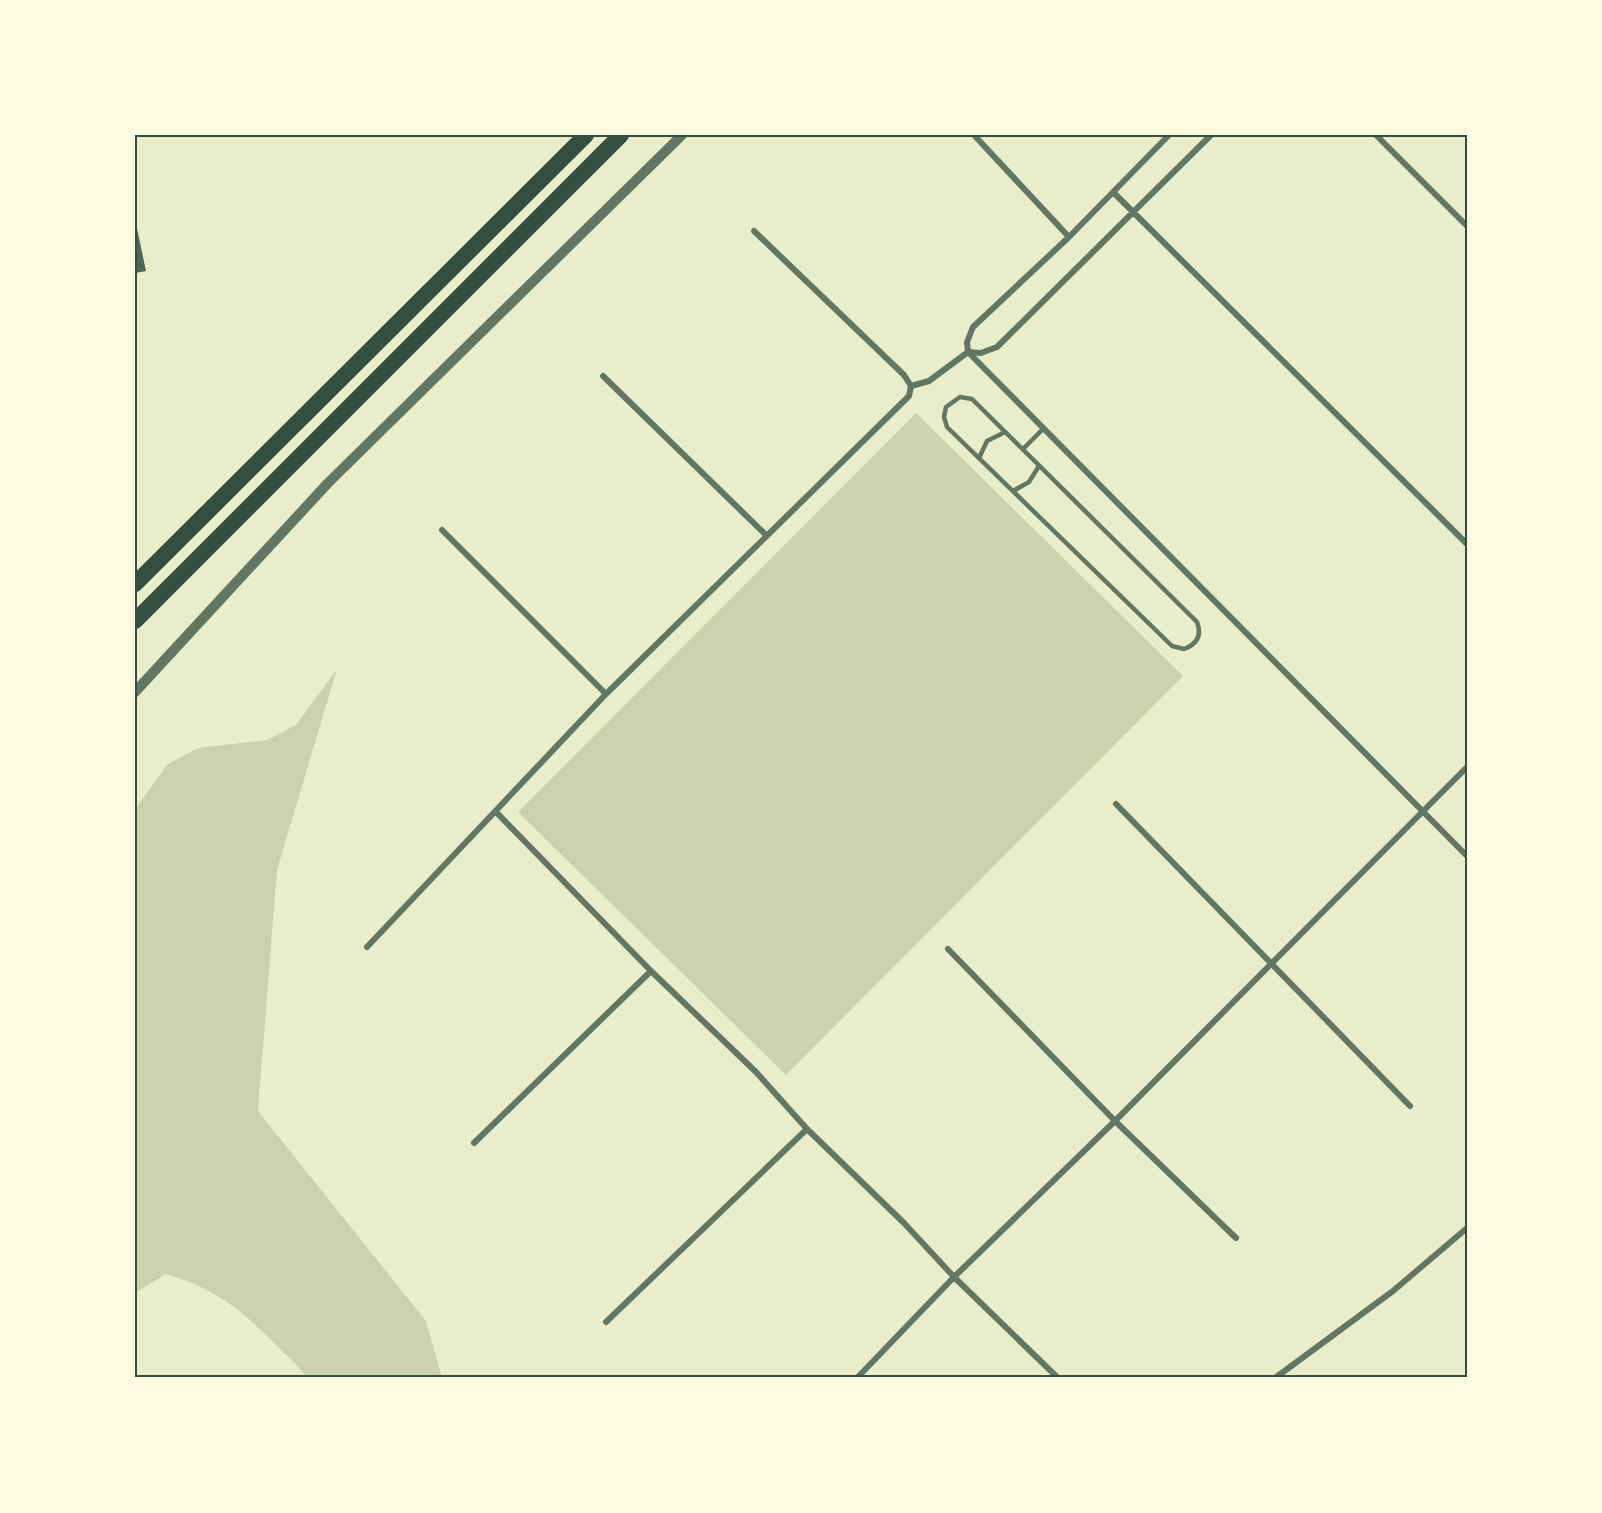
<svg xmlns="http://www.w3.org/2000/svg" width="1602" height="1513" font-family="Mulish,sans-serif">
<rect width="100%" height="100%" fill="#e9edc9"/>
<path fill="#cad2ad" d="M916,413L1183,676L786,1075L518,812Z
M337,669L277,870L258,1111L426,1321L442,1378H307C298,1365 286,1355 275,1344C240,1308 213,1288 166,1274L135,1293V809L168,764L198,748L267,740L296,725Z"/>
<path fill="#4f6655" d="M135,219L146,271L135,273Z"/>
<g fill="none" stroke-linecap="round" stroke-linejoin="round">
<path stroke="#617663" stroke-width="4.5" d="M960,397L972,399L1197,622C1202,635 1197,644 1184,649L1172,646L947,427L944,417L946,407Z
M1023,449L1042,430
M979,458L987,441L1005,432
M1013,491L1029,482L1039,466"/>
<path stroke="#617663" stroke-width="6" d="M974,135L1069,237
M1376,135L1467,226
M1113,192L1467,544
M754,231L904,375L911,386
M968,352L1467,856
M968,352L967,342L973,327L1069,237L1169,135
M603,376L767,536
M911,386L929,381L968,352L981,353L997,347L1211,135
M442,530L606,694
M1116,804L1410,1106
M496,812L651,971L756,1072L807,1129L904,1223L954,1277L1058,1378
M367,947L606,694L909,396L911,386
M948,949L1115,1121L1236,1238
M474,1143L651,971
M606,1322L807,1129
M857,1378L954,1277L1115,1121L1467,767
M1275,1378L1393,1291L1467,1228"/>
<path stroke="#617663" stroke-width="10" d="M135,692L328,483L682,135"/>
<path stroke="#344e41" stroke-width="16" d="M135,584L586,135
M135,621L621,135"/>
</g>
<rect width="1602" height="1513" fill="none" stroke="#fefae0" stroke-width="273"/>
<rect x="136" y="136" width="1330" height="1240" fill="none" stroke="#344e41" stroke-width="2"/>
</svg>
